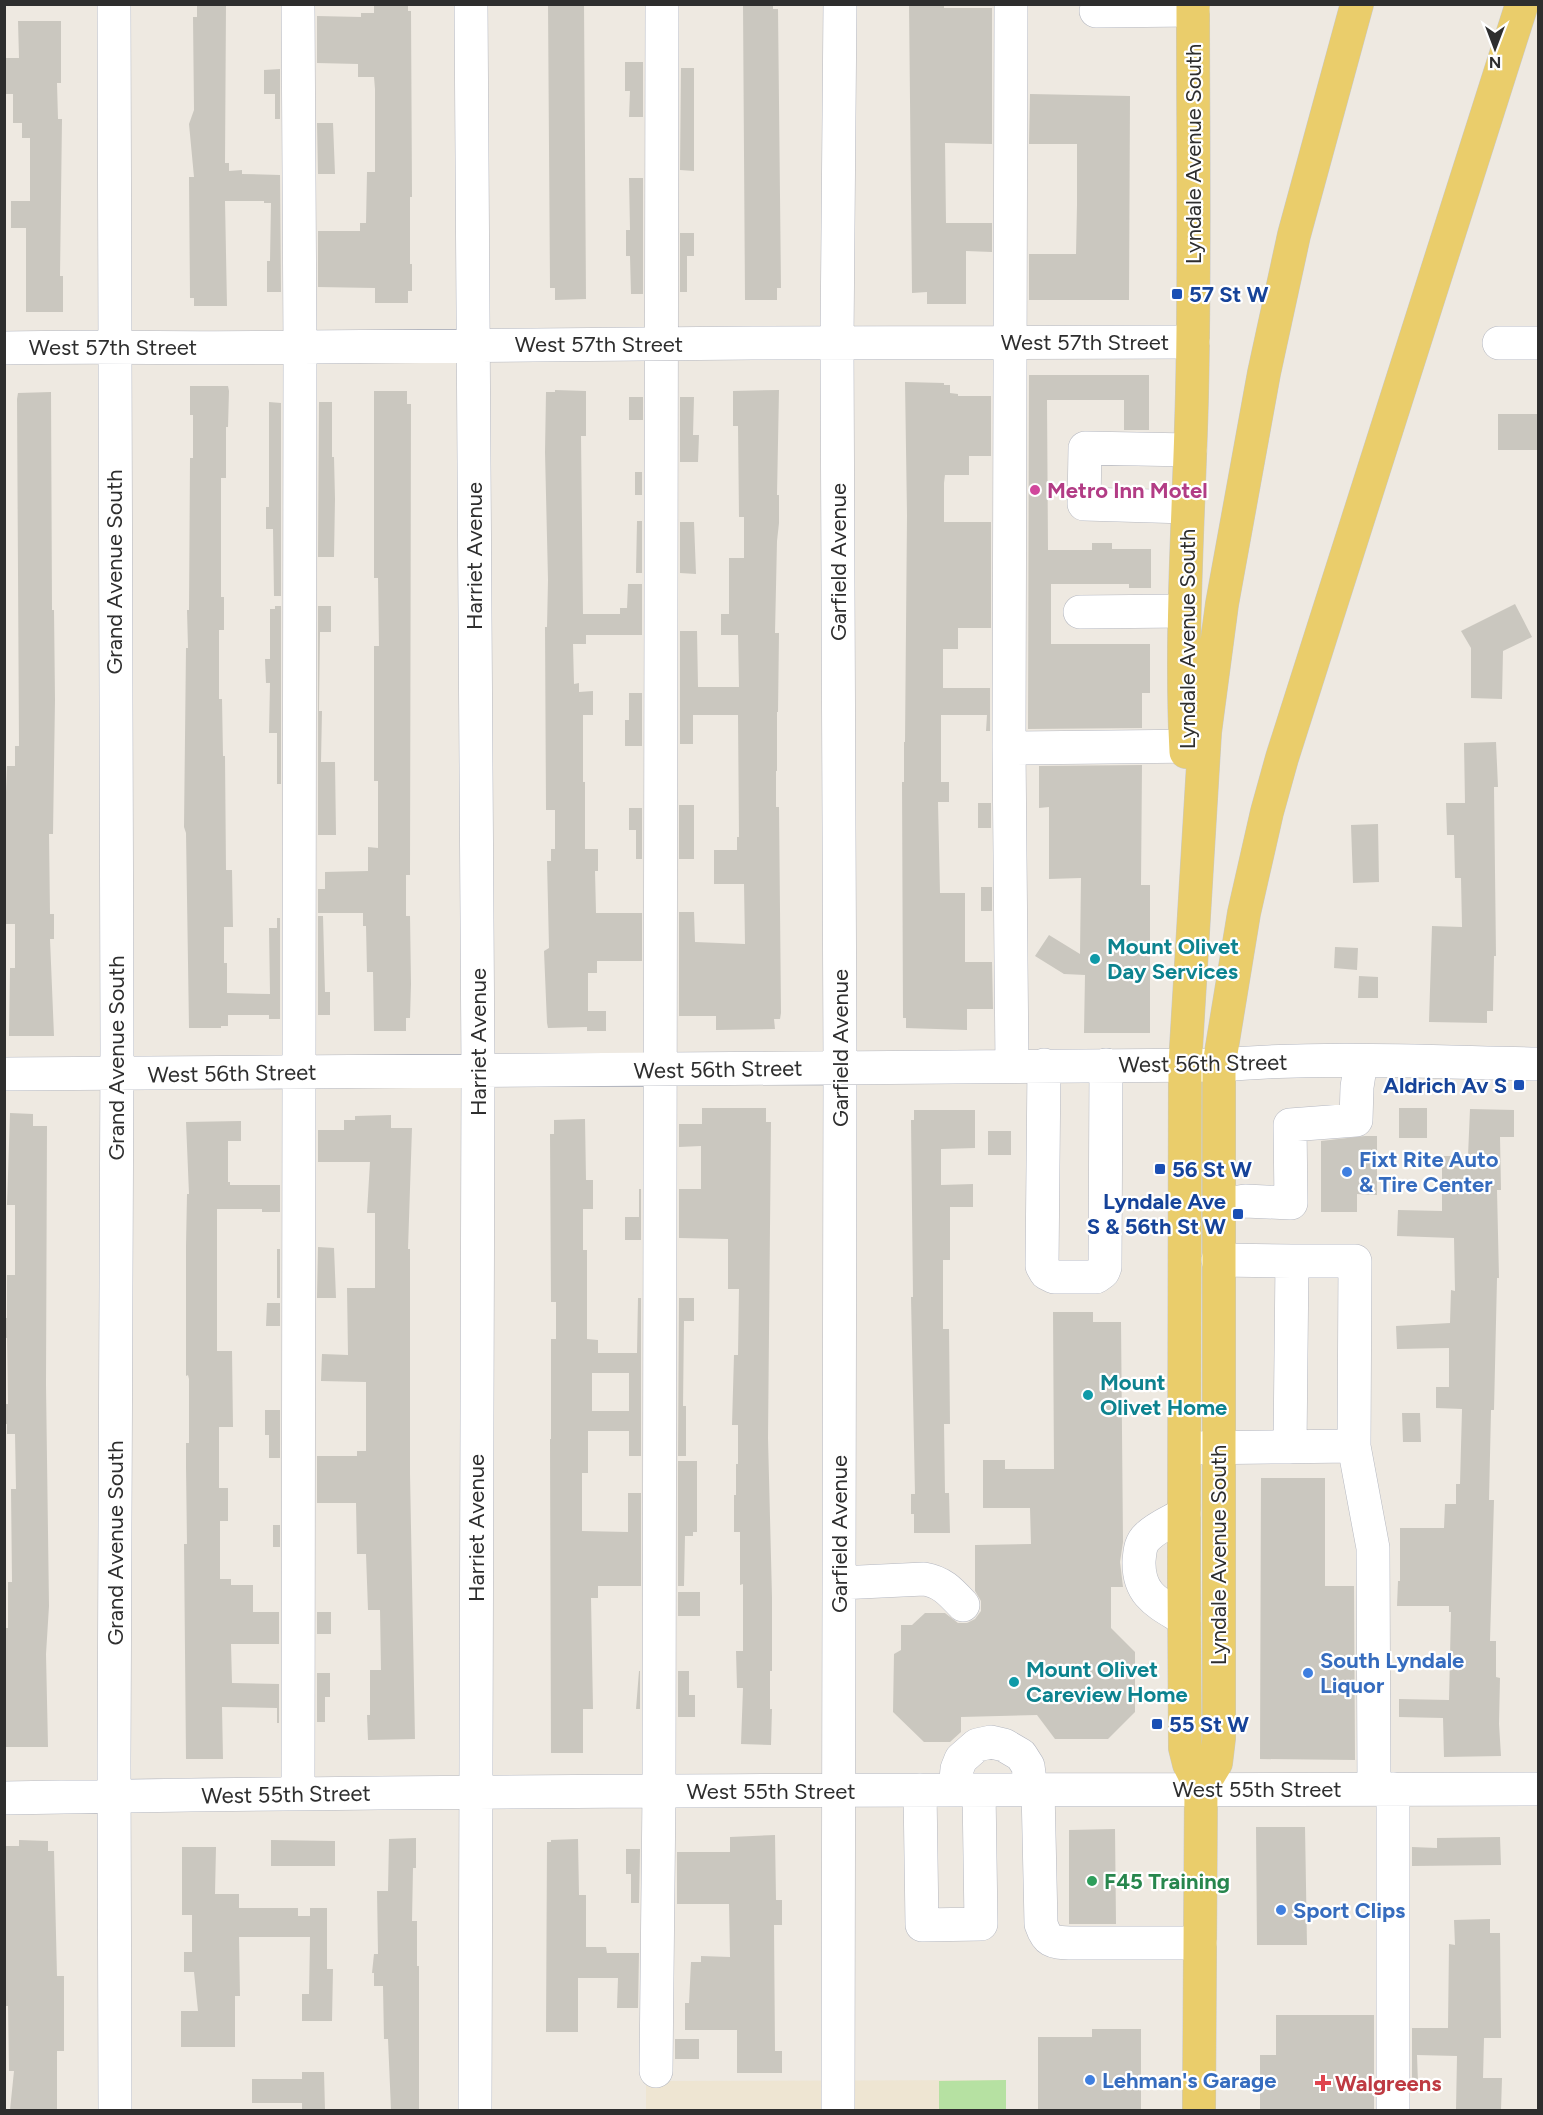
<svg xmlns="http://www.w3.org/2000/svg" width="1543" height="2115" font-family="Figtree,sans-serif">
<rect width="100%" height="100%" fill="#eee9e1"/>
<path fill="#eee5d2" d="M1006,2080V2110H646V2081Z"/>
<path fill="#b6e1a2" d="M1006,2080V2110H939V2081Z"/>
<path fill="#cac7bf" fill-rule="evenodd" d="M197,4H226L225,163H229V171L242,170V174L280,175L281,292H267V261H270L271,203H264V201H225L227,306H194V298H190L189,177H194L189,124L194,110L193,17H197Z
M374,4H408V11H411L412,197H410V264H412V291H408V303H375V288L318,287V231H360V223H366L367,172H375V89L374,77H358V64L317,63V16L361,17V13H374Z
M548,4H584L586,299L555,300V288H550Z
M743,4H773V9H778L781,288H777V300H745Z
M909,4H944V8H992V144L945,143L946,223H992V252L966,251V304H927V292L912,293Z
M18,21H61V83H57L58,119H62L60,276H63V312H26V228H11V201H30V138H22V123H13V94H6L5,58H19Z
M625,62H643V117H629L630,91H625Z
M681,68H694V171L680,170Z
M280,69V119H275V94H264V70Z
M1030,94L1130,96L1129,300H1029V254H1076L1077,205V144H1029Z
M317,123H333L335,174H318Z
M629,178H643V294H631L630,256H626V230H630Z
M680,233H694V256H687V292H680Z
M1029,375H1149V430H1124V400H1047L1048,550H1092V543H1112V549H1151V588H1129V584H1051V644H1150V693H1142V728L1028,729Z
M905,382L944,383V385H950V393L958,394V396H991V456H969V475H945L944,483V522H991V628H958V649H943V688H990V731H986L987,715H941V782H949V802H938L940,893H965V962H992L993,1009H967V1030L906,1028V1018H903L902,782H904V742H905L907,515Z
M190,386H228L229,391L228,427H226V478H221V597H224V630H219V699H222L223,756H225L226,870H232L233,927H224V963H227V993L270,994L269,928H277V918H280V1019H269V1015H228V1026H221V1028H189L186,833L184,827L186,648H188L187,610H189L190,458H193V415H190Z
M555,390L586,391V436H581L583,614H620V608H627L628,584H642V635H586V644H573L574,684L579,683V692L593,691V715H583V782H585V849H598V871H595L596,913H642V961H597V973H588V1011H606V1031H587V1027L548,1028L547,1023L544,951L549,948L547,861H551V849H555V810H546L545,627H547L548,580L545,452L546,392H555Z
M779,390L777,495H779V523L777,541L775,633H779L778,712H777V771H776V807H779L781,1013L780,1019H774L775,1029L716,1030V1016H679V912H694L695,942L745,944L744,884H714V850H737V837H739L738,715H693V744H680V631H697L698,687H739L738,635H721V614H729V558H744V517H739L738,426H733V391Z
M374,391H407V404H411L410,875H406V916H410L411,984L410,1018H406V1031H374L373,972H367L366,926H363V913H318V889H325V872L368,871V847L378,848V781H374V646H379L378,578H374Z
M51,392L52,610H54L55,700L53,834H49L50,914H54V939H50L54,1036H9L10,968H15V924H5L4,845L7,766H15V746H19L17,399L18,393Z
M629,397H643V420H629Z
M680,397H694L693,435H699L698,462H680Z
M269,402L281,403V596H274L273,529H266V507H269Z
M319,402H332V457H334L335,499L334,557H318Z
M1498,414H1539V450H1498Z
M635,472H642V495H635Z
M637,521H642V573H636Z
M680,522H694L696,574L680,573Z
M1515,604L1532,637L1503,651L1502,699L1471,698V648L1461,631Z
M275,606H281V784H277V733H269L270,683H266L265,659H270V609H275Z
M318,606H331V632H320L319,711H322L321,762H335L336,835H318Z
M629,693H642V746H625V720H629Z
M1496,742L1498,787H1494L1496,956H1494L1493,1011H1487V1023L1429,1022L1432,926L1462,927L1461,878H1455L1454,835H1447L1446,803H1465L1464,743Z
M1142,765L1141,885H1150V1033H1084L1085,975L1064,974L1035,956L1049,935L1080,954L1081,878L1049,879V807L1039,808V766Z
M978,803H991V828H978Z
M679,805H694V859H679Z
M629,808H642V859H636V830H629Z
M1378,824L1379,882L1353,883L1351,825Z
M981,887H992V911H981Z
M318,916H323L325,992H330V1015H318Z
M1335,947L1358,948L1357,970L1334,968Z
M1359,976L1378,977V998H1358Z
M702,1108H766V1122H771L768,1438L772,1597V1671H770V1709H772L771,1745L741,1744L743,1688H737L736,1651H743V1584L740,1585V1532H734V1495H736V1464H738V1425H732L734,1355H738L739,1289H728V1239L679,1238V1189H701V1146L679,1147V1124H702Z
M1399,1108H1427V1138H1399Z
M1470,1109L1514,1110V1137H1500L1501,1190H1497L1499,1278H1497L1494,1410H1491L1489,1500H1494L1490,1641H1496V1677L1500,1678L1499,1724L1501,1756L1444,1757L1443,1718L1399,1717V1699L1449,1700L1451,1612H1449V1606H1397L1398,1581H1400V1528H1444L1445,1504H1456V1484H1460L1462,1409L1436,1408V1387H1449V1348L1397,1349L1396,1326L1450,1323L1451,1290L1455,1291L1454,1238L1397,1236L1398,1210L1442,1211V1156H1468Z
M914,1110H975V1148L941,1149V1185L973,1184V1207H950V1260H943V1329H949L950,1424H944L945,1493H949L950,1533H914V1514H911V1494H915L911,1297H913L911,1120H914Z
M10,1113L33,1114V1126H47L46,1385L49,1606L46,1654L48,1747H4L5,1628H8V1582H12L11,1489H16L15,1434H7V1424H4V1404H8L7,1338H4V1318H7V1275H15V1205H7Z
M391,1115V1128H412L408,1249H410V1474L415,1739L368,1740L367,1715H370V1670H381L380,1610H368L366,1554H357L356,1503H317V1456H357V1451H366V1382L321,1381L322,1354L348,1355L347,1288H375V1213H367L370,1162H318V1130H344V1120H355V1116Z
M585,1119L586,1180H593V1209H583V1250H587V1339L598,1340V1353H637L638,1298H641V1456H629V1431H588V1473H582V1531L628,1532V1493H641V1586H598V1598H591L593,1709H583V1753H551L550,1439H551V1339H556V1302H551L550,1134H554V1120ZM592,1373H629V1411H592Z
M241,1121V1141H228V1182H230V1185H280V1212H262V1209H217V1351H232L233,1427H219V1488H228V1521H220V1579H231V1585H253V1612H279V1644H231L232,1683L279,1684V1723H277V1708L222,1707L223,1759H186L184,1544H187L186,1467V1443H189V1379L188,1375L186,1376V1246L187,1194H189L186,1122Z
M988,1131H1011V1155H988Z
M1365,1136H1377V1195L1357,1194V1212H1321V1141Z
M639,1189H641V1240H625V1217H639Z
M318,1247L334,1248L336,1298H317Z
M277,1249H280V1298H277Z
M679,1298H694V1321H684L683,1406H686V1456H678Z
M267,1303H280V1326H266Z
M1053,1312H1093V1322H1121L1123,1542L1120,1562L1123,1587H1111V1628L1135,1652V1712L1108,1739H1055L1037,1715L961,1717V1732L950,1742H924L893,1712L894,1654L901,1650V1625H912L925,1613H945L958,1623H967L975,1619L981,1611V1601L975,1591V1545L1031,1544L1030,1508H983V1460H1005V1469H1054Z
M265,1410H280V1458H269V1435H265Z
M1402,1413H1420L1421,1442H1403Z
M678,1461H697V1532H693V1536H685L684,1586H678Z
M1261,1478H1325V1586H1354L1355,1760L1260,1759Z
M273,1525H280V1547H273Z
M678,1592H700V1616H678Z
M317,1612H331V1634H317Z
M639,1671H640V1717V1709H636Z
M678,1671H689V1695H695V1717H678Z
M317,1673H330V1697H325V1722H317Z
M1256,1827H1305L1307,1945H1257Z
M1115,1829L1116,1924H1069V1830Z
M775,1835L776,1900H782V1925H774L775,2051H782V2073H737V2030H685V2003H689L691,1962H701V1956L730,1957L729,1904H677V1852H730V1837Z
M1500,1837L1501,1865L1412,1866V1847L1437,1848V1838Z
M416,1838V1868H413L412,1921H417V1966H419V2110H391L388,2039H384L383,1986H374V1973H372L374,1954H378L377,1891H388L389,1839Z
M578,1839L579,1895H586V1947H606L607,1953H639L638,2008H617L618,1978H578V2032H546L547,1842H551V1840Z
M19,1840L48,1841V1851H54L57,1976H64V2051H57V2110H10L14,2071H9L8,2006H4V1976H6L4,1846H19Z
M271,1840L335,1841V1866H271Z
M182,1847H216L215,1894H239V1908H298V1916H310V1908H327V1969H333L332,2021H302V1994H309L310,1937H239L240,1996H235V2047H181V2011H198L194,1972H184V1952H192V1915H182Z
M626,1849H640L639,1903H631V1874H626Z
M1490,1919V1933H1500L1501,2038H1484L1483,2078H1502L1501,2110H1456L1457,2056L1417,2055L1418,2083H1412V2028H1448L1449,1944L1455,1945L1454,1920Z
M1276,2015H1374V2110H1260V2055H1276Z
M1092,2029H1141V2110H1038V2037H1092Z
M675,2039H699V2059H675Z
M302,2072H324L325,2110H302V2103H252V2079H302Z"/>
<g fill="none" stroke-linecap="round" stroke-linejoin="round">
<g stroke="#b4b7c0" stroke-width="34">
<path id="minor" d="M114,4L117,1047L114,1763L115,2110
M298,4L300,347L298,1794
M471,4L478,1071L475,2110
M1011,4L1009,748L1012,1066
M1096,11L1193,10
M1499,343H1538
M4,348C104,346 204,349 303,347C600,343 896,342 1193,342
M1187,507L1084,504L1085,448L1190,450
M1080,612L1184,611
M1009,748L1203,746
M1044,1065L1042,1266L1046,1273L1054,1277H1096L1103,1272L1105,1267L1106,1065
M4,1074L1219,1065C1325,1056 1432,1062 1538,1064
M1218,1205L1245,1201L1291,1203L1290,1125L1356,1120L1357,1087L1361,1061
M1218,1260L1292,1261
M1290,1447L1292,1261H1355L1354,1446
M1190,1448L1354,1446L1373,1548L1374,1789
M1184,1514C1172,1521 1157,1527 1148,1536C1140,1543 1140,1551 1139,1561C1138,1595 1158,1603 1184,1619
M839,1583L924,1579C942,1582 950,1591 963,1605
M1038,1789L1041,1924C1047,1942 1052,1942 1070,1943H1200
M1393,1789V2110
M920,1790L922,1925L981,1924L979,1790
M955,1790L957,1769L961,1759L977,1745L991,1742L1004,1745L1021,1755L1028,1766L1031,1789
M4,1798C516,1789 1027,1790 1538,1789
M656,2071L659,1792L662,4
M838,2110L840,1067L837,341L840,4"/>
</g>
<g stroke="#c9c9c9" stroke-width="34">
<path id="major" d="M1186,752C1180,633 1189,514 1192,394C1195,265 1193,134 1193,4
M1201,1788L1216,1763L1219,1738V1065L1244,913L1267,812L1282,758L1522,4
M1199,2110L1201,1788L1189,1764L1185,1748L1184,1574L1185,1065L1205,732L1222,604L1264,373L1294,235L1357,4"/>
</g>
<use href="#minor" stroke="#fff" stroke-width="33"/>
<use href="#major" stroke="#eacd6b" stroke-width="33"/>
</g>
<g fill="#1a4fb4" stroke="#fff" stroke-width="2">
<rect x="1171" y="288" width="12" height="12" rx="3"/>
<rect x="1513" y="1079" width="12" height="12" rx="3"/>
<rect x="1154" y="1163" width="12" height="12" rx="3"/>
<rect x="1232" y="1208" width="12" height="12" rx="3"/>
<rect x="1151" y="1718" width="12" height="12" rx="3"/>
</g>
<circle fill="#d1479c" stroke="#fff" stroke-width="2" cx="1035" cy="490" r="6"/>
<g fill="#0f9aa8" stroke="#fff" stroke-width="2">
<circle cx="1095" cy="959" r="6"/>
<circle cx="1088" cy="1395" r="6"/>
<circle cx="1014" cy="1682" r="6"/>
</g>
<g fill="#3f7fe0" stroke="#fff" stroke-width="2">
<circle cx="1347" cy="1172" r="6"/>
<circle cx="1308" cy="1673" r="6"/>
<circle cx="1281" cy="1910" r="6"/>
<circle cx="1090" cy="2080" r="6"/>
</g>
<circle fill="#2e9e5b" stroke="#fff" stroke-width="2" cx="1092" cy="1881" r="6"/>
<path fill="#e0444e" stroke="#fff" stroke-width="2" d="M1320 2074h6v6h6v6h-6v6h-6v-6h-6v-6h6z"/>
<g text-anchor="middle" stroke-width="4.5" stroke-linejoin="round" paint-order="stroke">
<g font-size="22" fill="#2e2e2e" stroke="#fff">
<text transform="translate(1193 154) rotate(-90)" y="8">Lyndale Avenue South</text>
<text x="1085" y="350">West 57th Street</text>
<text x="599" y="352">West 57th Street</text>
<text x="113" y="355">West 57th Street</text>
<text transform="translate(474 556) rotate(-90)" y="8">Harriet Avenue</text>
<text transform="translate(838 562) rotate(-90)" y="8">Garfield Avenue</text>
<text transform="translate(114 572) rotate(-90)" y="8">Grand Avenue South</text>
<text transform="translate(1187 639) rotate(-90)" y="8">Lyndale Avenue South</text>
<text transform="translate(478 1042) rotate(-90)" y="8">Harriet Avenue</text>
<text transform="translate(840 1048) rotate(-90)" y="8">Garfield Avenue</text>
<text transform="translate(116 1058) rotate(-90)" y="8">Grand Avenue South</text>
<text transform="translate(1203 1063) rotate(-1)" y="8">West 56th Street</text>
<text transform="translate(718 1069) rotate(-1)" y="8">West 56th Street</text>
<text transform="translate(232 1073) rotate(-1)" y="8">West 56th Street</text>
<text transform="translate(476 1528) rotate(-90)" y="8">Harriet Avenue</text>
<text transform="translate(839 1534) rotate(-90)" y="8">Garfield Avenue</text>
<text transform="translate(115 1543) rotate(-90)" y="8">Grand Avenue South</text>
<text transform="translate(1218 1555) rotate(-90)" y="8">Lyndale Avenue South</text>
<text x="1257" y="1797">West 55th Street</text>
<text x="771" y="1799">West 55th Street</text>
<text transform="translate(286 1794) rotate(-1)" y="8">West 55th Street</text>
</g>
<g font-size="22" font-weight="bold" fill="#164399" stroke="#fff" text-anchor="start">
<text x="1189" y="302">57 St W</text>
<text x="1507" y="1093" text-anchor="end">Aldrich Av S</text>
<text x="1172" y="1177">56 St W</text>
<text x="1226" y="1209" text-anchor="end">Lyndale Ave<tspan x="1226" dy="25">S &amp; 56th St W</tspan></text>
<text x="1169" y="1732">55 St W</text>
</g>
<g font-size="22" font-weight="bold" fill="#b23c85" stroke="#fff" text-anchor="start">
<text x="1047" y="498">Metro Inn Motel</text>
</g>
<g font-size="22" font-weight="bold" fill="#0d838f" stroke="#fff" text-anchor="start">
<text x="1107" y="954">Mount Olivet<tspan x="1107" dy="25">Day Services</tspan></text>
<text x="1100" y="1390">Mount<tspan x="1100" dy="25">Olivet Home</tspan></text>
<text x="1026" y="1677">Mount Olivet<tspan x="1026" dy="25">Careview Home</tspan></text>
</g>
<g font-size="22" font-weight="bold" fill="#366cbe" stroke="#fff" text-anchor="start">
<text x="1359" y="1167">Fixt Rite Auto<tspan x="1359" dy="25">&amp; Tire Center</tspan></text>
<text x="1320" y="1668">South Lyndale<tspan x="1320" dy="25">Liquor</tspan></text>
<text x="1293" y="1918">Sport Clips</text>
<text x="1102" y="2088">Lehman's Garage</text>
</g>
<g font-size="22" font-weight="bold" fill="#27864d" stroke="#fff" text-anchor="start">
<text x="1104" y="1889">F45 Training</text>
</g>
<g font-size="22" font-weight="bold" fill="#be3a42" stroke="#fff" text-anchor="start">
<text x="1335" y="2091">Walgreens</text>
</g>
</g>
<rect width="1543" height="2115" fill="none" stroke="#2e2e2e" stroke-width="12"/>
<g transform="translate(1495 48) rotate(180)" stroke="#ffffff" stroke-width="4.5" paint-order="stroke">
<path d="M0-4.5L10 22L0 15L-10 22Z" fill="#2e2e2e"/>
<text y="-9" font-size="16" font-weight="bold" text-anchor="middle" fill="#2e2e2e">N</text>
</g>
</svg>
